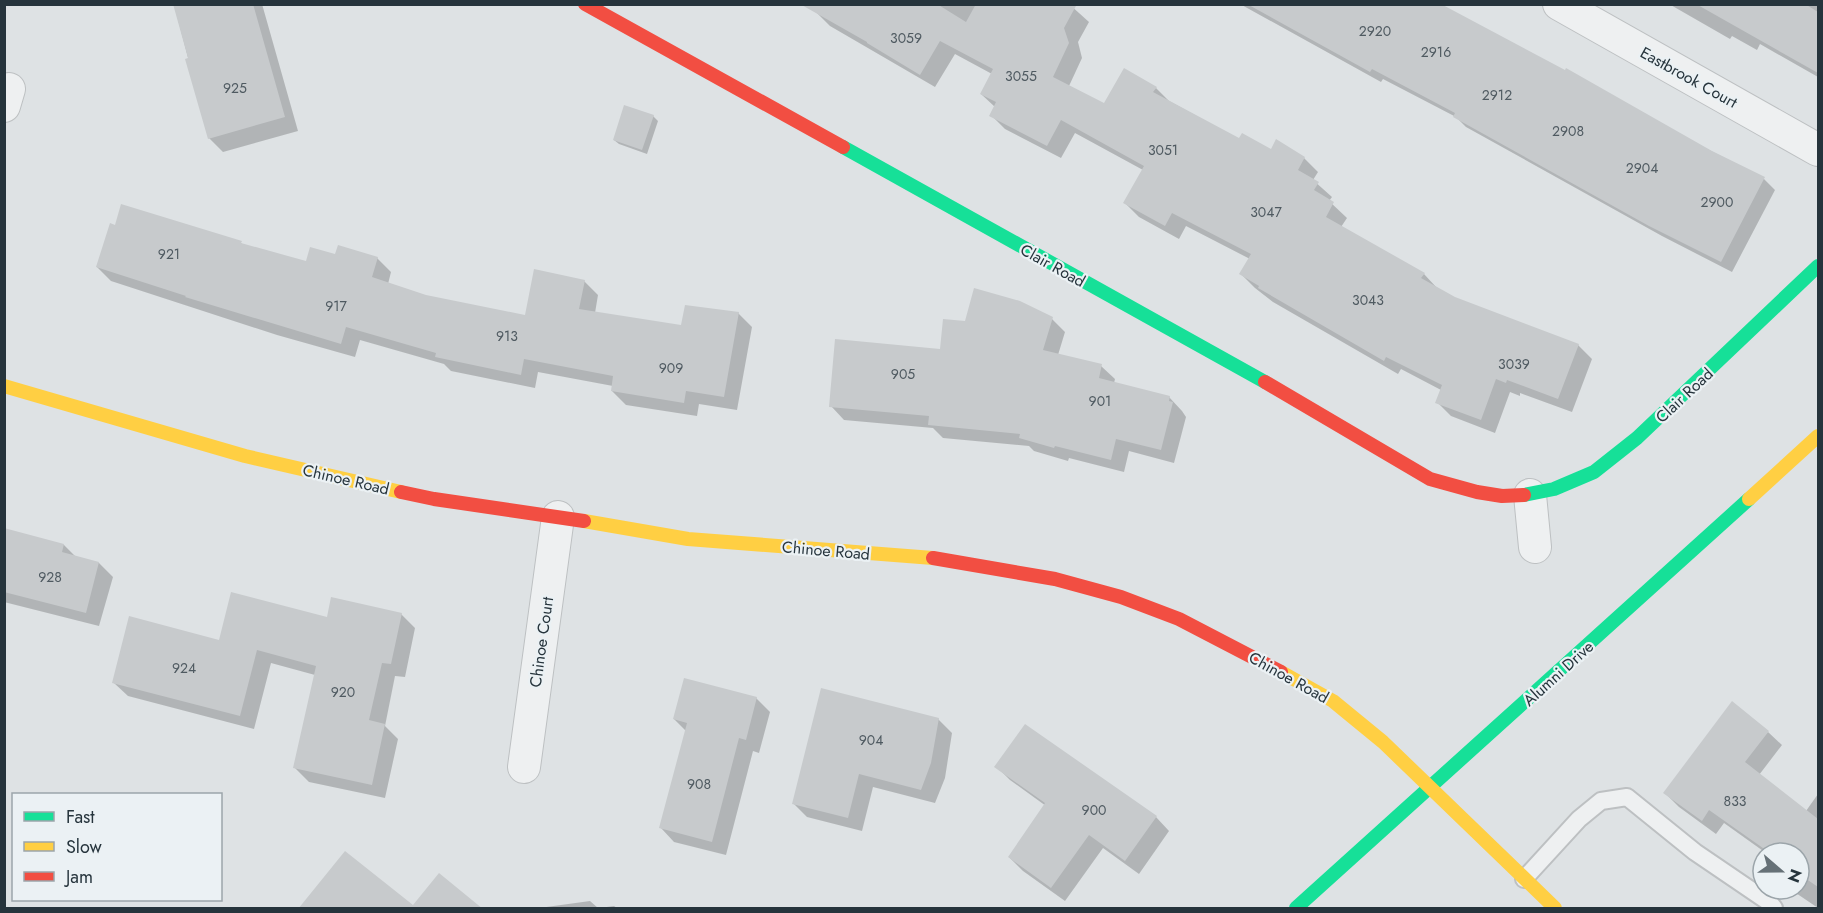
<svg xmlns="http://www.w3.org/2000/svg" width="1823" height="913" font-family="Jost,sans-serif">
<rect width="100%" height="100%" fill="#dee2e4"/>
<path fill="#0003" d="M174,4H262L298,131L223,152L209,138Z
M813,4H1069L1089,22L1078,42L1082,58L1069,86L1105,105L1156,88L1169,101L1240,140L1271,151L1304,158L1318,172L1313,180L1332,197L1329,201L1347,218L1341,227L1424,274L1437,288L1454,299L1578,345L1592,359L1572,412L1520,393V396L1510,392L1495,433L1451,416L1437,402L1441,390L1401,369L1398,374L1273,302L1255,288L1241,274L1250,259L1186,226L1179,239L1139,217L1125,203L1143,170L1075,133L1061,158L1005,129L991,115L995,107L981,94L992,74L955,54L935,87L830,26L816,12Z
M1240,4H1432L1764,179L1775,190L1732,272L1662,236L1466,127L1456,117L1383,79L1381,82Z
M1669,4H1818V77L1760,44L1757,50L1732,36L1730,39Z
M653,116L658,121L647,154L619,144L614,140Z
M122,206L241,243L244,246L307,263L336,256L377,258L391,272L388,284L426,297L526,317L584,281L598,295L595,313L683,327L738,313L752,327L737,410L699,404L697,416L626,405L612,391L613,386L538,372L535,388L451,371L444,364L360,340L355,357L277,335L111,281L97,267L116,226Z
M1052,319L1065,332L1058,355L1101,366L1115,379L1114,383L1169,397L1182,411L1186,417L1174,463L1129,451L1124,472L1069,458L1068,461L1034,451L1029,446L943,438L933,428L844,420L831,406L941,351L966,322Z
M4,530L64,545L76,557L99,563L113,577L99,626L4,602Z
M401,614L415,628L405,677L395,676L385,726L398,739L385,798L309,782L295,768L315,675L271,663L254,729L128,696L114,683L220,642L328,619Z
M756,698L770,712L759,753L753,751L726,855L674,842L661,828L686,731L674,719Z
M938,719L952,733L945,778L935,803L873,787L862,831L807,817L793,803Z
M1768,732L1782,745L1759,775L1806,811L1818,794V908L1790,889H1799V853H1766L1724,823L1716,834L1679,807L1665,793Z
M996,766L1156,817L1169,831L1139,874L1103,848L1065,901L1023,871L1009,857L1046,806L1010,780Z
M590,901L598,908H539Z
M614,906L617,908H599Z"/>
<path fill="#c7cacc" d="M173,4H253L285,117L208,139L185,59L188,58Z
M800,4H937L966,22L976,4H1077L1064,28L1069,43L1053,77L1104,103L1124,68L1157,87L1153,92L1239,138L1242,133L1271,149L1276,139L1305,157L1298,170L1319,182L1314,190L1334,202L1326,217L1425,273L1421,278L1455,297L1579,344L1558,399L1507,380L1506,383L1496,379L1481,420L1435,403L1442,385L1386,357L1384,361L1258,288L1259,286L1239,274L1251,254L1172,213L1165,226L1123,203L1144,166L1061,120L1047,146L989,116L996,102L980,94L993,69L940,41L920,75L867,43V42Z
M1247,4H1441L1565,70L1566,68L1712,151L1765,177L1721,262L1649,226L1453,117L1455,113L1372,69L1370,72Z
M1696,4H1805L1818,12V73Z
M624,105L654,115L642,150L613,140Z
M121,204L242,241L241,243L306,261L310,247L335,254L338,245L378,257L372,277L426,295L525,315L534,269L585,280L579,309L681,325L685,305L739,312L724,397L686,391L684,403L611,391L613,376L524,359L521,375L435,357L436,353L346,327L341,344L185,297L186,296L96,267L110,223L115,225Z
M974,288L1020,301L1053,317L1043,350L1102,364L1099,378L1170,396L1169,401L1173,402L1161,450L1116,439L1111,460L1055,446L1054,448L1019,438L1020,434L928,425L929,416L829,407L835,339L940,349L943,319L965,321Z
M4,528L64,544L62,552L99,562L86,613L4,592Z
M231,592L327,617L331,597L402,613L391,664L382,663L369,720L385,724L372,785L293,768L316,666L257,650L240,716L112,683L129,616L219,640Z
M684,678L757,697L746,740L739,738L712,842L659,828L687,723L673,719Z
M821,688L939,718L931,763L921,790L859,774L848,818L792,804Z
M1732,701L1769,731L1745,762L1818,819V887L1799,874V853H1770L1709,810L1702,821L1663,793Z
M1025,724L1157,816L1125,861L1089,835L1051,888L1008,857L1045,803L994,767Z
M345,851L413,905L439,873L483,909H298Z"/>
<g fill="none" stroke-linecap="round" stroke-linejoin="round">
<g stroke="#bdc0c2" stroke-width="20">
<path id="lane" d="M1524,879L1579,819L1601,801L1627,797L1695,852L1770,903L1774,908"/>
</g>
<g stroke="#bdc0c2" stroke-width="34">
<path id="street" d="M1559,4L1818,150
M4,106L9,89
M1530,495L1535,547
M524,767L558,517"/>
</g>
<use href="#lane" stroke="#eef0f1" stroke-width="16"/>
<use href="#street" stroke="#eef0f1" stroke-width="32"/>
<path stroke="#16e098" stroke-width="14" d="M843,147L1265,382
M1524,495L1554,489L1594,472L1637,438L1818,266
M1296,908L1749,499"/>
<path stroke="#ffcf43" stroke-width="14" d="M4,386L245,456L401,492
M1749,499L1818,436
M584,521L688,539L933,558
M1281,672L1333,701L1383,742L1555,908"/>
<path stroke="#f24e42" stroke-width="14" d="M585,4L843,147
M1265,382L1430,479L1477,492L1502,496L1524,495
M401,492L434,499L584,521
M933,558L1055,579L1121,597L1179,619L1281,672"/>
</g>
<g text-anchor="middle" stroke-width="4.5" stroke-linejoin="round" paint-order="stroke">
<g font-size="14" fill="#4f5a61">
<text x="1375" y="36">2920</text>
<text x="906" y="43">3059</text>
<text x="1436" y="57">2916</text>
<text x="1021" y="81">3055</text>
<text x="235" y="93">925</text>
<text x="1497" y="100">2912</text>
<text x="1568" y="136">2908</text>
<text x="1163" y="155">3051</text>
<text x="1642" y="173">2904</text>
<text x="1717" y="207">2900</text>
<text x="1266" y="217">3047</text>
<text x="169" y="259">921</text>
<text x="1368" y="305">3043</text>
<text x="336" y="311">917</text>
<text x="507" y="341">913</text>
<text x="1514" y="369">3039</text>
<text x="671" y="373">909</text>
<text x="903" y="379">905</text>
<text x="1100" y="406">901</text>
<text x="50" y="582">928</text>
<text x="184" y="673">924</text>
<text x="343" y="697">920</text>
<text x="871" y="745">904</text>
<text x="699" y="789">908</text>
<text x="1735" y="806">833</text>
<text x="1094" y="815">900</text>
</g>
<g font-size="16" fill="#26343c" stroke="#ebf1f4">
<text transform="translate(1689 77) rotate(29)" y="6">Eastbrook Court</text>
<text transform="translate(1053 265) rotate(29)" y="6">Clair Road</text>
<text transform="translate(1684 395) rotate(-43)" y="6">Clair Road</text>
<text transform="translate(346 479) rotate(13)" y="6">Chinoe Road</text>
<text transform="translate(826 550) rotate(5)" y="6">Chinoe Road</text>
<text transform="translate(541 642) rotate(-82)" y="6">Chinoe Court</text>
<text transform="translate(1558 673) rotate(-42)" y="6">Alumni Drive</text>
<text transform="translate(1289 677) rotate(29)" y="6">Chinoe Road</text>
</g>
</g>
<rect width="1823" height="913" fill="none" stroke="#26343c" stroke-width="12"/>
<rect x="12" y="793" width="210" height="108" fill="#ebf1f4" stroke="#9ca5aa" stroke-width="1.5"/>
<rect x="24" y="812" width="30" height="9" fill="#16e098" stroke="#9ca5aa" stroke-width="1.5"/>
<text x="66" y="823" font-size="18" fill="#26343c">Fast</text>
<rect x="24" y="842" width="30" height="9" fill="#ffcf43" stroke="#9ca5aa" stroke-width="1.5"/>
<text x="66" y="853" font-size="18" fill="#26343c">Slow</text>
<rect x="24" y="872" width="30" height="9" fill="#f24e42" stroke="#9ca5aa" stroke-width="1.5"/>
<text x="66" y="883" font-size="18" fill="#26343c">Jam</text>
<g transform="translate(1781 871) rotate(110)"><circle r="28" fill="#ebf1f4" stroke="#9ca5aa" stroke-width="1.5"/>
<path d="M0-4.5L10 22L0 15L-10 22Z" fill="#667177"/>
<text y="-9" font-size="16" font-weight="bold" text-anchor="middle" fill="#26343c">N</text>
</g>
</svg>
